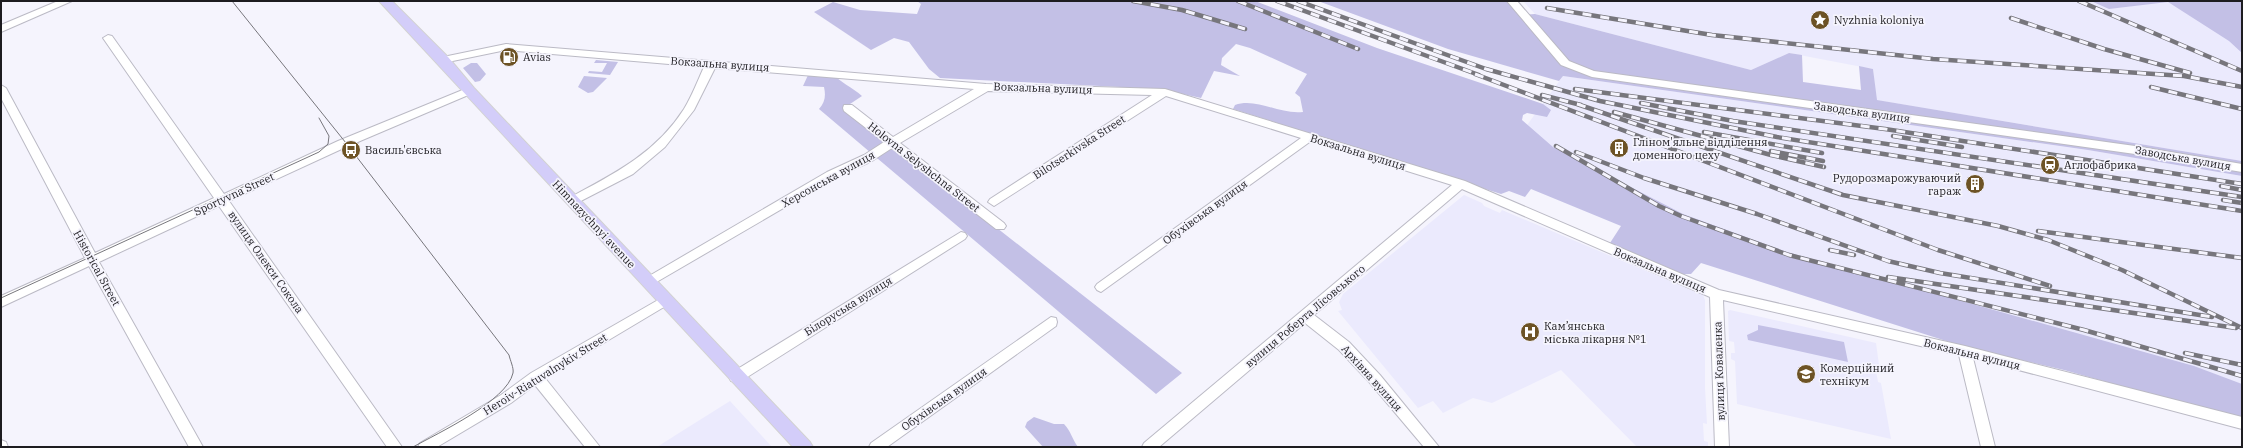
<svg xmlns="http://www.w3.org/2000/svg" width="2243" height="448" font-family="'IBM Plex Serif',serif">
<rect width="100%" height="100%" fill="#f5f4fd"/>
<path fill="#ebeafd" d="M1523,1H2105L2118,8L2166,1L2242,42V161L1876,100L1873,69L1789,53L1751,70L1535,14Z
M1563,76L2088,150L2242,176V409L1793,287L1511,147Z
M1464,195L1482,203L1484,206L1500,213L1502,210L1703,295L1705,300V388L1707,424L1703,423L1704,441L1708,442V447H1637L1561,370L1492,403L1473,398L1443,413L1433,401L1418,408L1338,311L1342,310L1339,302L1343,294Z
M1730,310L1876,343L1879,365H1875L1878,382L1881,383L1891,439L1737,404L1735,361L1731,359V353H1735L1734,342L1729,341L1728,311Z
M730,401L772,447H657L679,433Z"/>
<path fill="#c3c0e6" d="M917,1H1255L1377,48L1543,104L1551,110L1547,117L1527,113L1523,115L1522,120L1553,147L1683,214L1787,252L2194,366L2242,384V420L2064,370L1962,346L1701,263L1691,274H1679L1610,243L1621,226L1531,189L1525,197L1509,191L1501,194L1233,109L1235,105C1256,97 1280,115 1303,112L1300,97L1295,93L1307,74L1250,48L1236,44L1222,58L1221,65L1240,76L1214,71L1201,98L1160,89L940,78L929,69L909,42L894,38L871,50L814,12L833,2L860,10L917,14L921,4Z
M1318,1H1507L1520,15L1535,14L1751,70L1789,53L1802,55L1803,82L1861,90L1859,66L1873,69L1877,100L2242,161V176L2088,150L1563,76L1559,81L1448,49Z
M2091,1H2242V53L2229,41L2168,2L2109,9Z
M596,60L618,62L610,75L588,73L589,71L602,72L607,63H594Z
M477,63L486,74L480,81L475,82L463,68L471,63Z
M832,72C840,83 852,87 862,96L844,108L1182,373L1156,394L819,109C825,102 826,96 824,87L803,86L809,73Z
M584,76L607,78L593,92L588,93L578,87Z
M1758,325L1844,342L1848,362L1748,340L1747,335L1758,330Z
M1034,417L1054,424H1064C1071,431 1072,439 1078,447H1043L1025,427L1027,422Z"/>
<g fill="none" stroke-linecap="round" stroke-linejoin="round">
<g stroke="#bbbac5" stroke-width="2">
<path id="minor" d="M58,1H72L1,32V25Z
M1507,1H1517L1569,61L1594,71L2135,146L2242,164V172L2135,154L1592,77L1561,65Z
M108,35L112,36L224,194L338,141L465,89H473L474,91L473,93L346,147L229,201L402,447H387L219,206L99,262L203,447H189L89,266L1,307V296L85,258L1,98V85L6,88L95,253L214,198L103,38Z
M506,44L986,84L1165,89L1465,181L1719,290L1965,346L2242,417V429L1973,358L1995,447H1981L1959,355L1723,300L1729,447H1715L1710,297L1462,189L1314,315L1349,342L1380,375L1439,447H1424L1370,383L1339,350L1305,323L1159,447H1142L1144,443L1452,185L1311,141L1101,292L1097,290L1095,287L1097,284L1301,138L1166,96L994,206L988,202L990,199L1152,95L988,91L900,143L1004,223L1006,226L1004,229H996L892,148L872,161L835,178L648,287L644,285L642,282L644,279L827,172L864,155L884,142L844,111L843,108L844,105H852L893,137L974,89L715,68L694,110L665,147L633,174L573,205L567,201L569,198C614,174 656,153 684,109C692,96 698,80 704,67L506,50L443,63L438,60L443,57Z
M961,232L965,233L967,236L965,239L741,381L736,382L731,381L729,377L731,373Z
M665,296L669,298L671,301L669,304L545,378L600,447H585L535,385L511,403L437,447H418L420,443L501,395L531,373Z
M1051,317L1056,318L1057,322L1056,326L887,447H869L871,443Z
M1,440L6,442L8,447H1Z"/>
</g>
<g stroke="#d2d2d2" stroke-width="2">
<path id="major" d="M379,1H392L448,57L474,88L810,442L813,447H793Z"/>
</g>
<use href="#minor" fill="#fff" fill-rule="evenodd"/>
<use href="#major" fill="#d3cdf9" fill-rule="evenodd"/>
<path stroke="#77767c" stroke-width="1" d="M232,1L346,143L509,355C510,360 514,368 513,373C507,401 438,433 413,447
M1,298L319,152L328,144L329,136L319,118"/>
<g stroke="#77767c" stroke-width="4.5">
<path id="rail" d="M1133,1L1182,10L1245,29
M1238,1L1358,49
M1277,1L1479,75
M1298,1L1486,69L1600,101L1777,137L2242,211
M2079,1L2242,71
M1547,8L1712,35L1933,59L2184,76L2242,87
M2011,18L2104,49L2190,73
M1475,74L1938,250L2050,286
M2151,87L2242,109
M1575,89L1885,129L2242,184
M1542,95L1581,105
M1641,103L1733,121L2242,197
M1577,104L1843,195L1998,226L2048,240L2122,270L2242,328
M1614,112L1771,155L1824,167
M1704,132L1822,153
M1893,136L1962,147
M1556,146L1659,206L1681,216L1789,255L2084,330L2242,376
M1771,151L1823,161
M1576,152L1644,178L1757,214L1888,261L1940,273L2212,317
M2221,186L2242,190
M2223,200L2242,203
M2038,231L2242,258
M1830,250L1854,255
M1888,277L2236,328
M2185,353L2242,365"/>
</g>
<use href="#rail" stroke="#f5f4fd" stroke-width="3" stroke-dasharray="9" stroke-linecap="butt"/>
</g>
<defs>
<g id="sight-disc" transform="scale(1)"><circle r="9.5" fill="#6d5325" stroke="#f5f4fd"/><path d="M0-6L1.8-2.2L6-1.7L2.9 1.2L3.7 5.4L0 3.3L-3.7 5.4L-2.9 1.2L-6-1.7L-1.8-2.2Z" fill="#fff"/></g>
<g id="fuel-disc" transform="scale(1)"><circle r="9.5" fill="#6d5325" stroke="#f5f4fd"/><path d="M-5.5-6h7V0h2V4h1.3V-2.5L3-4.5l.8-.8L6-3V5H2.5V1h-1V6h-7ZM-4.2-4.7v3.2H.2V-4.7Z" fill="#fff"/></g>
<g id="building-disc" transform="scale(1)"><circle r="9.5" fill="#6d5325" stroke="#f5f4fd"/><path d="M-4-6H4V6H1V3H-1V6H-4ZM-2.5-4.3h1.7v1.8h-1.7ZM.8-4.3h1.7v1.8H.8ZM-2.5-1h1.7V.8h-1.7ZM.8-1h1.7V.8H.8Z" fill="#fff"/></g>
<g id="bus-disc" transform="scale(1)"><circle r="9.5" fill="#6d5325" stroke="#f5f4fd"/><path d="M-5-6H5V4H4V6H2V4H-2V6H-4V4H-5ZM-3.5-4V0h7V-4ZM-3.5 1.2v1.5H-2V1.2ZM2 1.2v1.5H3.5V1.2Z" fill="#fff"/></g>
<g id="station-disc" transform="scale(1)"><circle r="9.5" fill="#6d5325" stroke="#f5f4fd"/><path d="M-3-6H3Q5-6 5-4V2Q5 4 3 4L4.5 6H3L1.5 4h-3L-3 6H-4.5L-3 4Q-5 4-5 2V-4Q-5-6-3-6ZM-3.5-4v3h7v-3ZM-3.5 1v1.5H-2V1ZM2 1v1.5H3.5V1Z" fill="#fff"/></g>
<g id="hospital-disc" transform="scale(1)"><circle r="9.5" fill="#6d5325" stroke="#f5f4fd"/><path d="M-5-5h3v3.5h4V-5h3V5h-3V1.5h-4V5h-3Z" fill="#fff"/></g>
<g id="university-disc" transform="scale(1)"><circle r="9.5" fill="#6d5325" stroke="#f5f4fd"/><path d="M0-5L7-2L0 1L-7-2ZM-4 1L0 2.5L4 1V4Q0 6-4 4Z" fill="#fff"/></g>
</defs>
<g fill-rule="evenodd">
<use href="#sight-disc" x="1820" y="20"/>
<use href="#fuel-disc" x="509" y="57"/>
<use href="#building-disc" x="1619" y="148"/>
<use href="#bus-disc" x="351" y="150"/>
<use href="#station-disc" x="2050" y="165"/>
<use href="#building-disc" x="1975" y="184"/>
<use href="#hospital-disc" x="1530" y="332"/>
<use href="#university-disc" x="1806" y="374"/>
</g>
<g text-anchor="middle" stroke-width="3.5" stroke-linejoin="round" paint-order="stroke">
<g font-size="11" fill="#1d1c20" stroke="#f5f4fd" text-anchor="start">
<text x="1834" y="24">Nyzhnia koloniya</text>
<text x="523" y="61">Avias</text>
<text x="1633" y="146">Гліном'яльне відділення<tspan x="1633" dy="13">доменного цеху</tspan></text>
<text x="365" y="154">Василь'євська</text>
<text x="2064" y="169">Аглофабрика</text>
<text x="1961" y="182" text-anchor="end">Рудорозмарожуваючий<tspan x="1961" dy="13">гараж</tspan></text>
<text x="1544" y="330">Кам’янська<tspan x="1544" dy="13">міська лікарня №1</tspan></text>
<text x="1820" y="372">Комерційний<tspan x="1820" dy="13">технікум</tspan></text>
</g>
<g font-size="11" fill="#1d1c20" stroke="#f5f4fd">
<text transform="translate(720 64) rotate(4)" y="4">Вокзальна вулиця</text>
<text transform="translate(1043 88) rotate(2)" y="4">Вокзальна вулиця</text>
<text transform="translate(1862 112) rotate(8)" y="4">Заводська вулиця</text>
<text transform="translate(1079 147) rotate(-33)" y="4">Bilotserkivska Street</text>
<text transform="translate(1358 152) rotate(17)" y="4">Вокзальна вулиця</text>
<text transform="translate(2183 158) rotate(10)" y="4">Заводська вулиця</text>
<text transform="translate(924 167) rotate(38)" y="4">Holovna Selyshchna Street</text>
<text transform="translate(828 179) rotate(-29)" y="4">Херсонська вулиця</text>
<text transform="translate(234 194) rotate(-25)" y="4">Sportyvna Street</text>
<text transform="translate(1205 212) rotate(-36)" y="4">Обухівська вулиця</text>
<text transform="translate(594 224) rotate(47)" y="4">Himnazychnyi avenue</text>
<text transform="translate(266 262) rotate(55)" y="4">вулиця Олекси Сокола</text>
<text transform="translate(97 268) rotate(61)" y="4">Historical Street</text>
<text transform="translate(1660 270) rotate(23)" y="4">Вокзальна вулиця</text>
<text transform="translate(848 306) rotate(-32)" y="4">Білоруська вулиця</text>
<text transform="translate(1305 316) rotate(-40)" y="4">вулиця Роберта Лісовського</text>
<text transform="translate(1972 354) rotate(14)" y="4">Вокзальна вулиця</text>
<text transform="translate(1719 371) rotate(-92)" y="4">вулиця Коваленка</text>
<text transform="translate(545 374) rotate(-32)" y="4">Heroiv-Riatuvalnykiv Street</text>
<text transform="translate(1372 378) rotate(48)" y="4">Архівна вулиця</text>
<text transform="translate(944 399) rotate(-35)" y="4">Обухівська вулиця</text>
</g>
</g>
<rect width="2243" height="448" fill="none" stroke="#1d1c20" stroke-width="4"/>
</svg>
